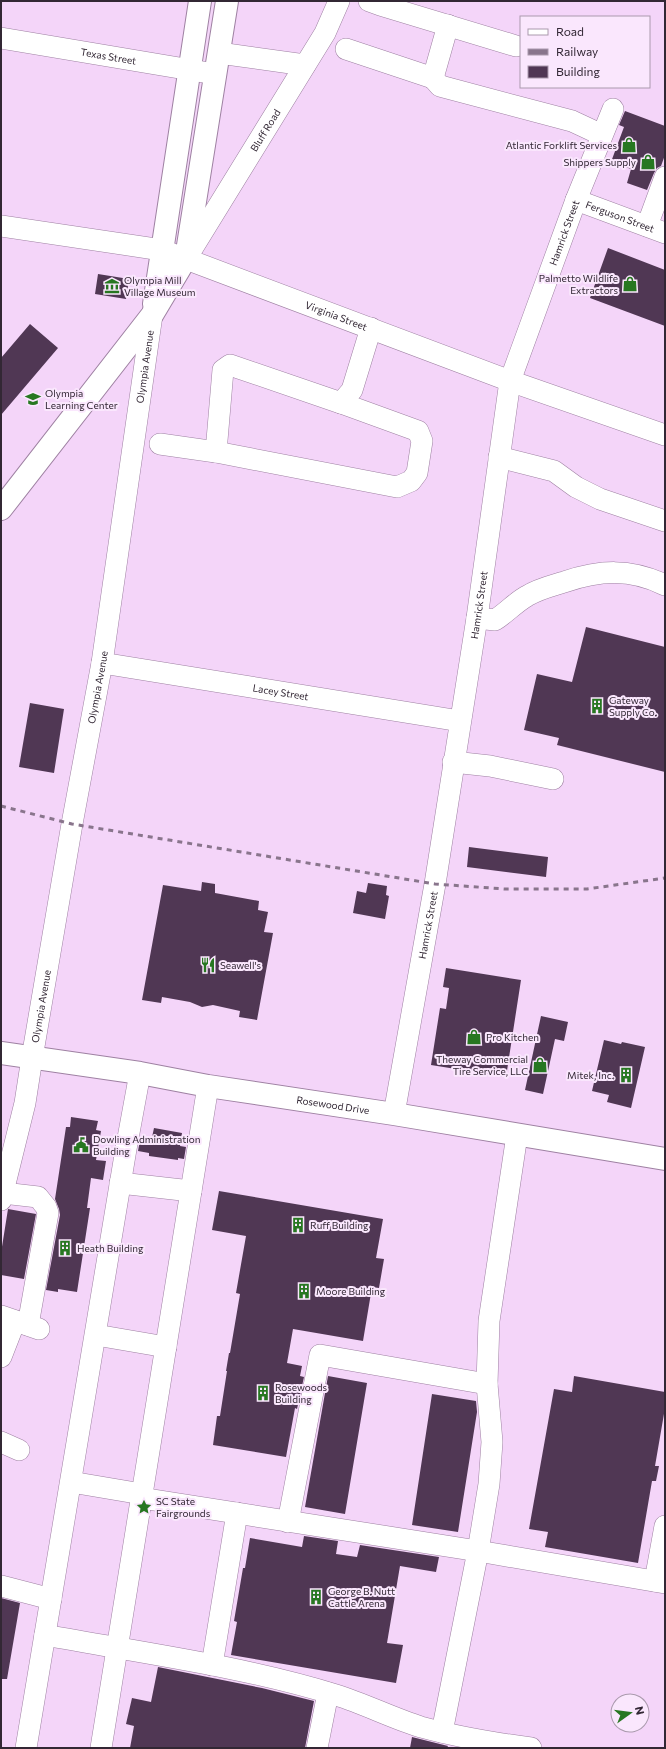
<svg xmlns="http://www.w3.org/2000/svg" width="666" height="1749" font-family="Commissioner,sans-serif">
<rect width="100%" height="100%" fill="#f4d5f9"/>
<path fill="#503754" d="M625,111L665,126V155L661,166L657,168L654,173L647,190L627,183L631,169L611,162L624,127L619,125Z
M608,248L665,270V326L590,298Z
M98,274L129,279L126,299L95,294Z
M30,324L58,348L1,415V358Z
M586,627L665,647V772L557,745L559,738L524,730L537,674L572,682Z
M30,703L64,709L54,773L19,767Z
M469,847L548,857L546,877L467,867Z
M202,882L215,884V893L259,901L258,910L268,912L264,932L273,933L257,1020L239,1017L240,1011L213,1005L202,1007L190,1002L162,997L161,1003L142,1000L163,885L201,891Z
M368,883L387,886L386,895L389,896L385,919L353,913L357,891L366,893Z
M446,968L521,980L506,1077L431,1065L440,1008L446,1009L449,988L443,987Z
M541,1016L568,1022L564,1041L555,1039L543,1094L525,1090Z
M604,1040L621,1044L622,1042L645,1047L631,1108L607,1102L609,1095L592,1091Z
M71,1117L98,1121L96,1130L101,1131L96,1160L106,1161L103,1180L91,1178L87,1208H90L77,1292L58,1289V1292L46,1290L60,1215L59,1209L55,1199L66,1127H70Z
M154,1128L182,1133L180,1146L186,1147L184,1159L178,1158V1160L149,1156V1153L138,1151L140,1140L151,1142Z
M219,1191L383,1219L376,1258L384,1259L379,1288L372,1287L363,1341L293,1329L287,1363L302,1366L300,1376L304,1377L297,1409L295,1408L286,1457L213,1445L217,1416H220L227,1371H226L229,1353H230L240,1294L236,1293L246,1236L212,1230Z
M8,1209L36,1214L24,1279L1,1275V1253Z
M328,1376L367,1383L345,1514L305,1507Z
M574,1376L665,1392V1408L655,1466H659L656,1481H652L638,1563L545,1547L548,1532L529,1529L554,1389L572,1392Z
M432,1394L476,1401L477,1412L458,1532L412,1525Z
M304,1536L338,1541L336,1554L357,1557L360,1545L439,1557L436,1572L400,1566L387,1643L403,1645L396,1683L231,1655L237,1622L234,1621L243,1568H245L250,1538L302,1547Z
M1,1598L20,1603L7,1679H1Z
M158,1667L262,1688L314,1701L305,1748H130L134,1726L126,1724L132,1698L151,1702Z
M412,1737L448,1746L447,1748H410Z"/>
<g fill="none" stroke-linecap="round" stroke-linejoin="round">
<g stroke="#9e81a2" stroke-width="22">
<g id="minor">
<path d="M369,1L380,5L516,46"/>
<path d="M448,25L433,78L440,86L572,121L602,135"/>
<path id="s1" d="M1,38L215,74"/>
<path d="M346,49L433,78"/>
<path d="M219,53L305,65"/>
<path id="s2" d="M576,200L665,233"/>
<path id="s3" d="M1,226L162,250L510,381L665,435"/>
<path d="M647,226L665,177"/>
<path id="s4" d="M187,257L325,33L339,1"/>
<path d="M160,444L216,452L223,370L230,365L341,403L352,390L371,328"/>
<path d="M216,452L397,487L411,481L417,473L422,441L418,431L341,403"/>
<path d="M499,457L554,471L576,487L600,499L665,521"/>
<path d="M477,618L495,620C506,613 516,602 527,596C538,589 551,586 564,582C600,570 630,568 665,585"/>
<path id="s5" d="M102,663L460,721"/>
<path d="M453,762L490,766L553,779"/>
<path id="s6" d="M394,1114L435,884L477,618L510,381L576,200L613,109"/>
<path d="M120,1183L191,1191"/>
<path d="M3,1193L38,1197L46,1207L48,1213L28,1325"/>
<path id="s7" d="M1,1200L25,1103L32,1058L72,824L102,663L152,315"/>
<path d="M1,1316L39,1329"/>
<path d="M96,1335L166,1347"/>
<path d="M1,1357L15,1321"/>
<path d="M1,1442L19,1450"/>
<path d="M71,1482L142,1494"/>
<path d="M141,1498L478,1551L665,1583"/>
<path d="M288,1522L320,1355L487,1384"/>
<path d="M655,1581L665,1526"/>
<path d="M1,1586L51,1599"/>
<path d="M45,1635C142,1653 242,1666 336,1695C365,1704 392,1718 421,1727C457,1737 494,1743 531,1748"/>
<path d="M212,1665L237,1513"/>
<path d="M442,1732L478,1551L489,1484L492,1442L487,1384L489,1321L517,1135"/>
<path d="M26,1748L126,1149L140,1073"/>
<path d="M101,1748L208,1086"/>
<path d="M317,1748L328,1693"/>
</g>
</g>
<g stroke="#9e81a2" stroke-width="24">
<g id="major">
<path d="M154,304L200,1"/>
<path d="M1,509L152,315L186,258L227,1"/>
<path id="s8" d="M1,1053L140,1073L208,1086L394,1114L665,1159"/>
</g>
</g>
<use href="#minor" stroke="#fff" stroke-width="21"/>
<use href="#major" stroke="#fff" stroke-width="22"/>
<path stroke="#89758c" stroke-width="3" stroke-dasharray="5 5" stroke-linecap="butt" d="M1,806L72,824L435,884L505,889H587L665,878"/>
</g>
<defs>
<g id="shop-bare" transform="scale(1.2)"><path d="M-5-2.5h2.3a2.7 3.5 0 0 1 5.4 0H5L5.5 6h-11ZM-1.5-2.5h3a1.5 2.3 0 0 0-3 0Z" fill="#277721" stroke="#fae7fd" stroke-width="2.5" paint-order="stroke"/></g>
<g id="museum-bare" transform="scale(1.2)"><path d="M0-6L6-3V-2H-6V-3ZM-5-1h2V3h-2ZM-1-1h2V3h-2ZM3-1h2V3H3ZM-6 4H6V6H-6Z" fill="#277721" stroke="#fae7fd" stroke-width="2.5" paint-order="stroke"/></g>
<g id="school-bare" transform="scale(1.2)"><path d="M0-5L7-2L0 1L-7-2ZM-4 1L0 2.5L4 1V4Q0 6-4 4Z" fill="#277721" stroke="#fae7fd" stroke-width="2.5" paint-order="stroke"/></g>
<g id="building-bare" transform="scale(1.2)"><path d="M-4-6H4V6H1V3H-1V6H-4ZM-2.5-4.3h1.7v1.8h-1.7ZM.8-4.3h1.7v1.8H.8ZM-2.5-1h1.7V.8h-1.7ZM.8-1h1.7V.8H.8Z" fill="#277721" stroke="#fae7fd" stroke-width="2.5" paint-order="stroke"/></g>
<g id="restaurant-bare" transform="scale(1.2)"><path d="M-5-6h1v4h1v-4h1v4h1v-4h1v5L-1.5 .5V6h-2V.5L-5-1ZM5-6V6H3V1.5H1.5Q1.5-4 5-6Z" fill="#277721" stroke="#fae7fd" stroke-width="2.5" paint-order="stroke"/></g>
<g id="civic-bare" transform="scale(1.2)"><path d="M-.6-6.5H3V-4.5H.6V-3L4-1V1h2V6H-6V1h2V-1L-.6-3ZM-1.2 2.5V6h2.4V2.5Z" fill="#277721" stroke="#fae7fd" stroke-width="2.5" paint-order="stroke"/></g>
<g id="sight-bare" transform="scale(1.2)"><path d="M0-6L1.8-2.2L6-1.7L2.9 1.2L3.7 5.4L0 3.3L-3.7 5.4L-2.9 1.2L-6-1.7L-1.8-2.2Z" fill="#277721" stroke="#fae7fd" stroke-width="2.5" paint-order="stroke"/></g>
</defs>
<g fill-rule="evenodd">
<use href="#shop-bare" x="629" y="145"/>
<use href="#shop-bare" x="648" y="162"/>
<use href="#shop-bare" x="630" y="284"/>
<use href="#museum-bare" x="112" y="286"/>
<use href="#school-bare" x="33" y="399"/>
<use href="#building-bare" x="597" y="706"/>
<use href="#restaurant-bare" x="208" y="965"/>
<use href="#shop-bare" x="474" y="1037"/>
<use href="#shop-bare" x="540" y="1065"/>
<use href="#building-bare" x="626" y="1075"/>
<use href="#civic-bare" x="81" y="1145"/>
<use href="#building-bare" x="298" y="1225"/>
<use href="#building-bare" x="65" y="1248"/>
<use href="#building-bare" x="304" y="1291"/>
<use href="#building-bare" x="263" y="1393"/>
<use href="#sight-bare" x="144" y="1507"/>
<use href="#building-bare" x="316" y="1597"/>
</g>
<g text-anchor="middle" stroke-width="4" stroke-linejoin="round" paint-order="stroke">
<g font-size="10" fill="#322734" stroke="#fae7fd">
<text dy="4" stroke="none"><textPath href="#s1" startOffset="109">Texas Street</textPath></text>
<text dy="4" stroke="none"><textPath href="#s4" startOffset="149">Bluff Road</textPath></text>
<text dy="4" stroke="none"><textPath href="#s2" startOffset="47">Ferguson Street</textPath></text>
<text dy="4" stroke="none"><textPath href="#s6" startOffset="900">Hamrick Street</textPath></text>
<text dy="4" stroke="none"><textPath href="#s3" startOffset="349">Virginia Street</textPath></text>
<text dy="4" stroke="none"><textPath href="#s7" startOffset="846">Olympia Avenue</textPath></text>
<text dy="4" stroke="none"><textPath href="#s6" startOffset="516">Hamrick Street</textPath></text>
<text dy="4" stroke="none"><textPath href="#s7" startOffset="522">Olympia Avenue</textPath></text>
<text dy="4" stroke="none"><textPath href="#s5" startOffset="181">Lacey Street</textPath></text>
<text dy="4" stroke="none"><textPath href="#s6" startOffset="192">Hamrick Street</textPath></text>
<text dy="4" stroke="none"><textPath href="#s7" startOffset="198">Olympia Avenue</textPath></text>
<text dy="4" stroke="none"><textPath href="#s8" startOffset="336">Rosewood Drive</textPath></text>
</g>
<g font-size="10" fill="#322734" stroke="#fae7fd" text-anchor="start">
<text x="617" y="149" text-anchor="end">Atlantic Forklift Services</text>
<text x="636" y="166" text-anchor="end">Shippers Supply</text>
<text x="618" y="282" text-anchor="end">Palmetto Wildlife<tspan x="618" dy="12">Extractors</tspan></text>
<text x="124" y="284">Olympia Mill<tspan x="124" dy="12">Village Museum</tspan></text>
<text x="45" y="397">Olympia<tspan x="45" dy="12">Learning Center</tspan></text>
<text x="609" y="704">Gateway<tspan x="609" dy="12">Supply Co.</tspan></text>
<text x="220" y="969">Seawell's</text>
<text x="486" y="1041">Pro Kitchen</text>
<text x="528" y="1063" text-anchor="end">Theway Commercial<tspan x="528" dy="12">Tire Service, LLC</tspan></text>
<text x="614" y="1079" text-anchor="end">Mitek, Inc.</text>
<text x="93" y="1143">Dowling Administration<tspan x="93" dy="12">Building</tspan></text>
<text x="310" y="1229">Ruff Building</text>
<text x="77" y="1252">Heath Building</text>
<text x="316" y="1295">Moore Building</text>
<text x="275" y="1391">Rosewoods<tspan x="275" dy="12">Building</tspan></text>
<text x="156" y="1505">SC State<tspan x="156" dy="12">Fairgrounds</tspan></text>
<text x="328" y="1595">George B. Nutt<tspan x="328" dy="12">Cattle Arena</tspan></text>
</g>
</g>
<rect width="666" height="1749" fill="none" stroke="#322734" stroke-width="4"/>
<rect x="520" y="16" width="130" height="72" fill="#fae7fd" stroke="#aa9aad"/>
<rect x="528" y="29" width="20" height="6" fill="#ffffff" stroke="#aa9aad"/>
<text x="556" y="36" font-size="12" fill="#322734">Road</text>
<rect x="528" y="49" width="20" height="6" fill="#89758c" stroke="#aa9aad"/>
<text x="556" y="56" font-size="12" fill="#322734">Railway</text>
<rect x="528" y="66" width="20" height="12" fill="#503754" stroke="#aa9aad"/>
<text x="556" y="76" font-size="12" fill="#322734">Building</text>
<g transform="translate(630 1713) rotate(76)"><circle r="19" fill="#fae7fd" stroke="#aa9aad"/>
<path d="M0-3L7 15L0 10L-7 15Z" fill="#277721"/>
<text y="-6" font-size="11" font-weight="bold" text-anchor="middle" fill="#322734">N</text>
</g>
</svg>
